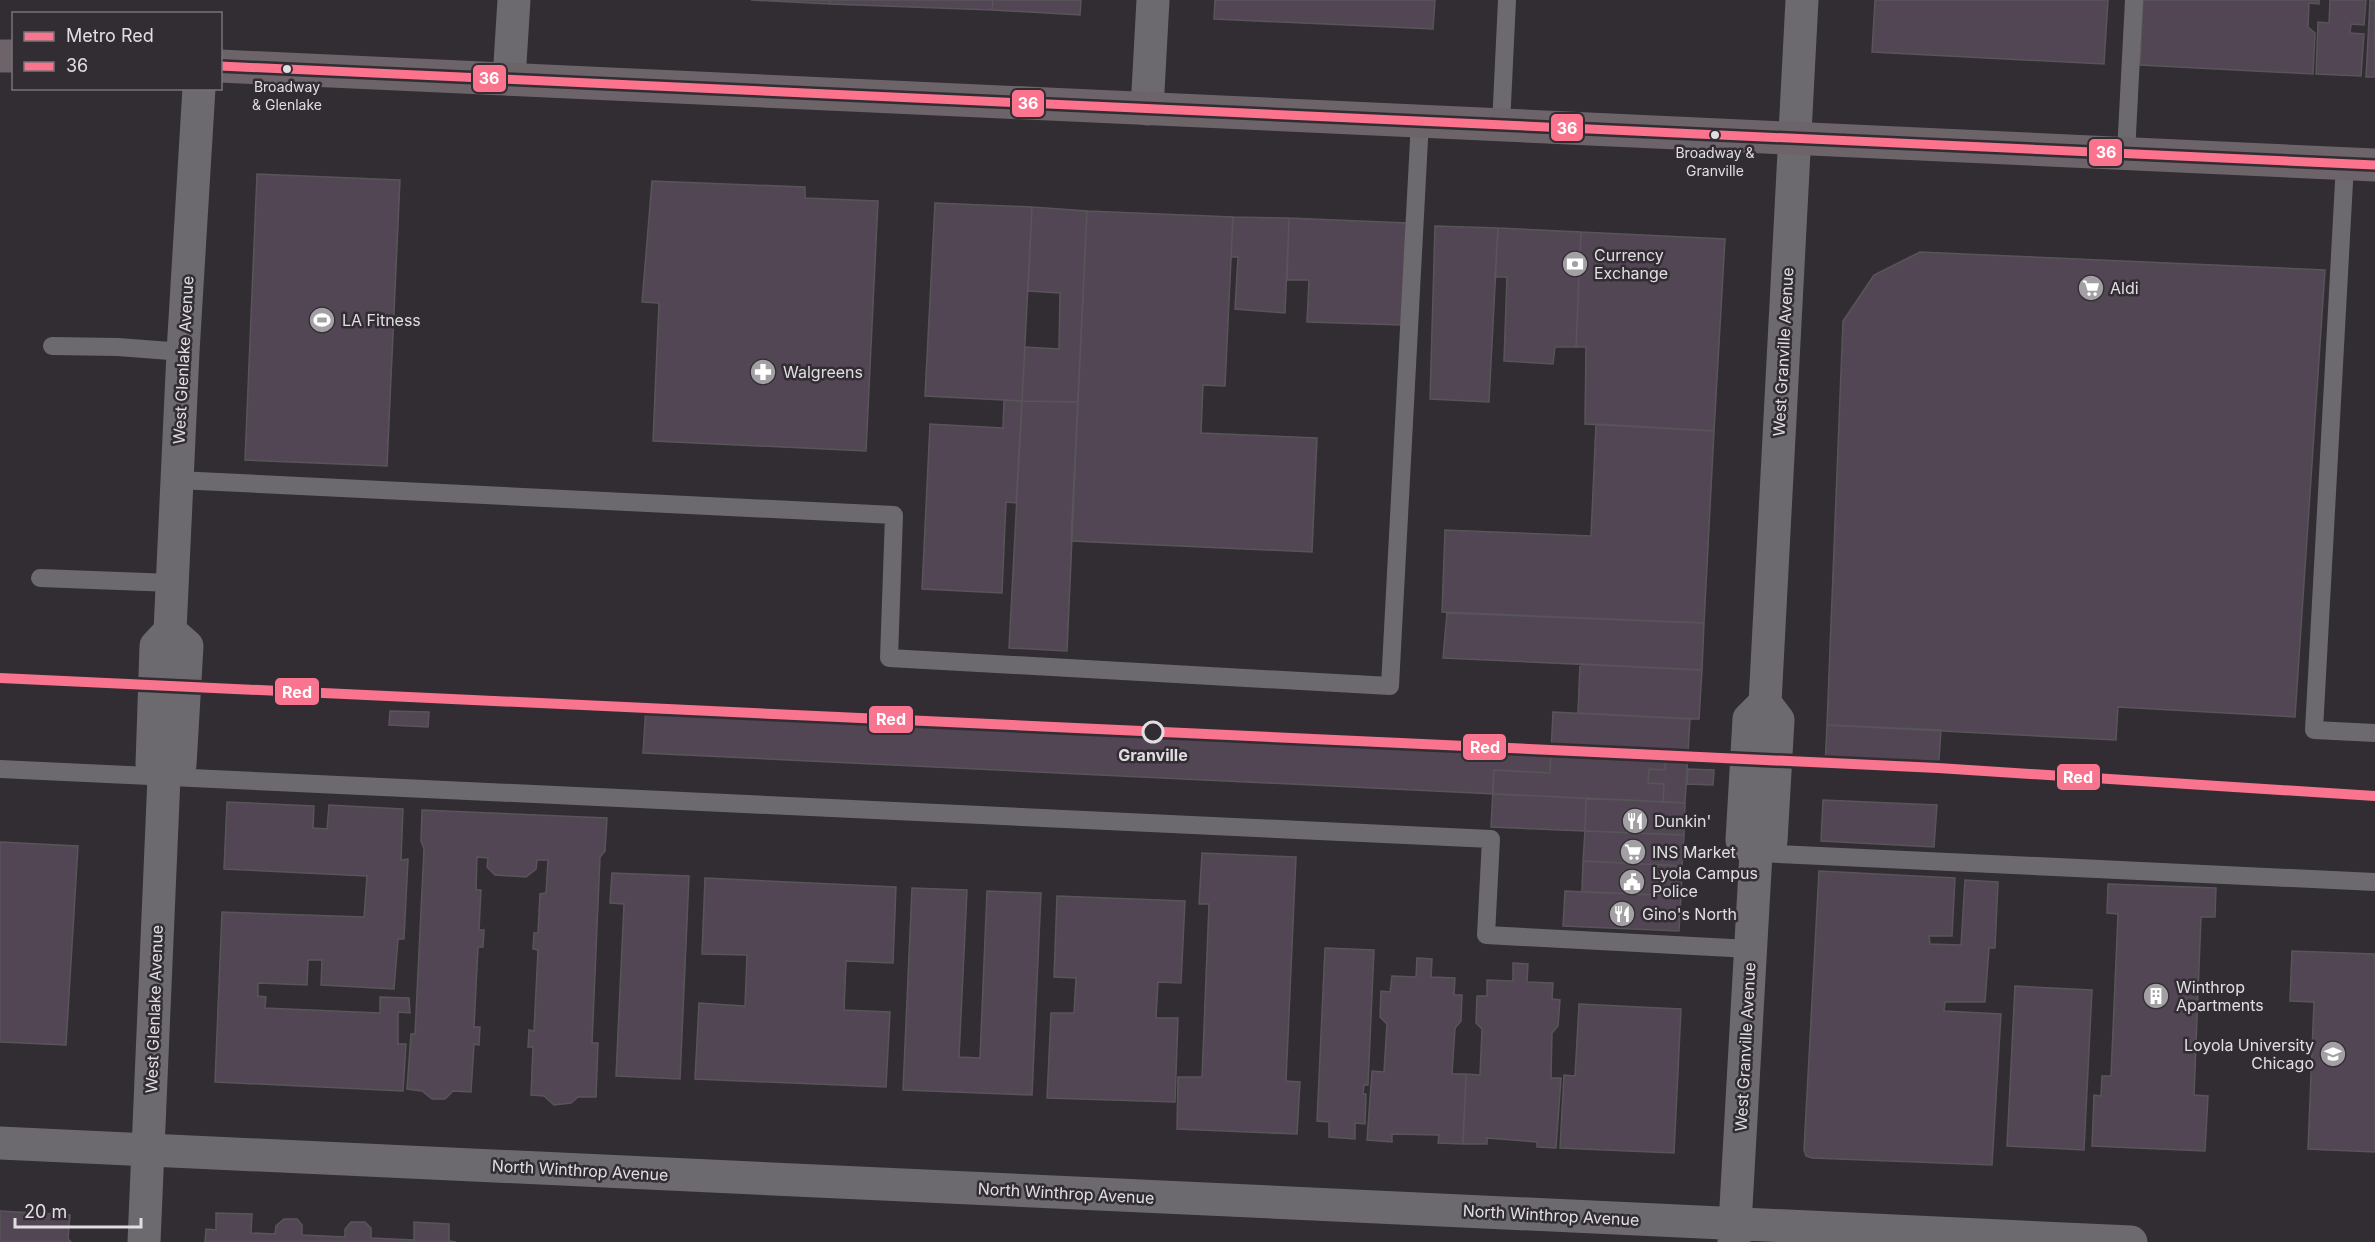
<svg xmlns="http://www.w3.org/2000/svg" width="2375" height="1242" font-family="Inter,sans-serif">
<rect width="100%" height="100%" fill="#312d32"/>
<path fill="#524655" stroke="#585559" stroke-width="1.5" d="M751,0H830V4Z
M830,0H993L992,10L830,4Z
M993,0H1081L1080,15L992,10Z
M1215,0H1435L1433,29L1214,19Z
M1875,0H2108L2104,64L1872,52Z
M2143,0H2319V4L2309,3L2308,27L2315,33L2313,74L2140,65Z
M2330,0H2366L2364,25L2351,24L2350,33L2364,34L2361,76L2316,74L2318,22L2329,23Z
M2370,0H2375V77H2366Z
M257,174L400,180L387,466L245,460Z
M652,181L805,187V198L878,201L866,451L653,441L659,303L642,302Z
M935,203L1032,207L1022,401L925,396Z
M1032,207L1087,211L1078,402L1022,401L1025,347L1059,349L1060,293L1028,291Z
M1087,211L1233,217L1225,386L1203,385L1201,433L1317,438L1312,552L1071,541Z
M1233,217L1289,218L1285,313L1235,309L1238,257H1231Z
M1289,218L1407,223L1403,325L1307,322L1309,280H1287Z
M1435,226L1498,228L1489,402L1430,399Z
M1498,228L1581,232L1576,347H1555L1553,364L1504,361L1507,277H1495Z
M1581,232L1725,239L1714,431L1585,424L1586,347H1576Z
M1920,252L2325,270L2295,717L2118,707L2116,740L1827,725L1843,321L1874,275Z
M1004,400L1022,401L1016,503L1006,502L1002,593L922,589L930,424L1003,428Z
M1022,401L1078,402L1067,651L1009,648Z
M1596,424L1714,431L1704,623L1442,612L1445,530L1591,536Z
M1447,613L1704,623L1702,670L1443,658Z
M1580,664L1702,670L1699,719L1578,713Z
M646,706L1666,754L1665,770L1649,769L1648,783L1664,784L1663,802L643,753Z
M390,711L429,712L428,727L389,725Z
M1553,712L1690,719L1685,803L1586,798L1585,831L1491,827L1494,770L1550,773Z
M1827,725L1941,730L1938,773L1825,767Z
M1688,769L1714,770L1713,785L1687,784Z
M1586,798L1685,803L1684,835L1585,831Z
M1823,800L1937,805L1934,847L1821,841Z
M227,802L314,806L313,828L327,829L329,805L403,809L401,860L408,859L404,939H398L394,989L321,985L322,960H308L307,985L258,983V996L266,997L265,1008L380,1013V997L409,998L410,1013L398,1012V1044H406L403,1091L215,1082L222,912L364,917L367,876L224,869Z
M422,810L607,818L605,851L600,857L592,1043H598L596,1097H578L571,1103L554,1105L544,1096L531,1095L533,1047H528L529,1030L534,1031L538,950L533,949L534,933H538L540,894L546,893L548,860H537L536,869L526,877L495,875L487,867L488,858L477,857L476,890H481L479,930H484L483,947H478L474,1027H480L479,1045L474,1044L471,1092L453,1091L445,1099H432L422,1091L407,1089L411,1034H415L424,849L421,841Z
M1585,831L1684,835L1682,866L1583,861Z
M0,842L78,846L66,1045L0,1042Z
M1202,853L1296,857L1286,1081L1300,1082L1297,1134L1177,1129L1178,1077H1202L1209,904H1199Z
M1583,861L1682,866L1681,896L1582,892Z
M1819,871L1955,878L1952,936H1929L1930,944L1961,945L1965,880L1998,882L1995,948H1989L1985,1002H1945L1944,1011L2001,1014L1992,1165L1812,1158L1806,1156L1804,1150Z
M612,873L689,876L680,1079L616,1076L624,904L610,903Z
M705,878L896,887L893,963L846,961L844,1010L890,1012L886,1087L695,1079L699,1003L745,1006L747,955L702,954Z
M2108,884L2216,888L2215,917H2201L2194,1095L2208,1096L2205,1151L2092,1146L2094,1095L2101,1096L2102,1076H2111L2118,914L2107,913Z
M912,888L967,890L959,1057L980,1058L987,891L1041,893L1032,1095L903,1090Z
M1565,891L1681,896L1679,931L1563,926Z
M1057,896L1185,901L1181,983L1158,982L1156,1018H1178L1175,1102L1047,1098L1051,1013H1074L1076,978L1054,977Z
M1325,948L1374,950L1368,1085H1364L1363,1094H1366L1365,1124L1355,1123V1139L1329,1137V1122L1317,1121Z
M2292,951L2375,954V1152L2308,1149L2314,1002L2290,1001Z
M1417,958L1432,959L1431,977L1455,978L1454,995H1462L1461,1021L1455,1028L1452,1074H1466L1463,1144L1438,1143L1439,1135L1392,1134V1142L1367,1140L1372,1071L1384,1072L1387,1024L1380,1017L1381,991L1390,992L1392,976L1416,977Z
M1513,963L1528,964L1527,982L1553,983L1552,999L1560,1000L1558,1026L1552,1033L1551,1078H1561L1556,1148L1537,1147V1142L1487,1138V1144H1463L1466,1074L1480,1075L1482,1029L1476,1023L1477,996H1487V980L1513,981Z
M2015,986L2092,990L2084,1150L2007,1146Z
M1579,1004L1681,1009L1674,1153L1560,1148L1564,1075L1575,1076Z
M0,1211L70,1215L68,1239L71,1242H0Z
M216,1213L252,1214L251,1233L275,1234L276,1226L284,1219H297L302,1225V1235L345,1237V1229L351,1222H365L371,1228V1238L414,1240V1222L449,1224V1241L456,1242H205L206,1229L216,1230Z"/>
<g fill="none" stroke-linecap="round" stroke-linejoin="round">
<path stroke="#6c6a6e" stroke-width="18" d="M1501,125L1507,0
M2126,153L2134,0
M2345,164L2314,730L2375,733
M52,346L118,347L183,352
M177,480L894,515L889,658L1390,686L1420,121
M40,578L172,583
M0,769L1491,839L1486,935L1750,949
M1758,853L2375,882"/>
<path stroke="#6c6a6e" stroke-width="33" d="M509,79L514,0
M1147,109L1153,0
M164,777L180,765L187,646L170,631
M1756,853L1742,840L1749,719L1765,703
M0,1143L2131,1242
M144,1242L164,777L152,764L156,646L170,631L183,352L199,88
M1734,1242L1756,853L1771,841L1778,720L1765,703L1802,0"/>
<path stroke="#6c6468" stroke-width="33" d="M0,56H14
M220,66L2375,165"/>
<g stroke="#322c33" stroke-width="14">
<path id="bus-1" d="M220,66L2375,165"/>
</g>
<use href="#bus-1" stroke="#fc738d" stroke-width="9"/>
<g stroke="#322c33" stroke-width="15">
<path id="metro-1" d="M0,678L1938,768L2375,796"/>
</g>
<use href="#metro-1" stroke="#f9748e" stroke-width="10"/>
</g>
<defs>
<g id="bank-disc" transform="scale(1.35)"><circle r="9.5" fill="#a3a0a4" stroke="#322c33"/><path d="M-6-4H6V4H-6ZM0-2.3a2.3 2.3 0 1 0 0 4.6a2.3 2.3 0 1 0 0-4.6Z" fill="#fff"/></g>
<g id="supermarket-disc" transform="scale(1.35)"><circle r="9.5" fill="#a3a0a4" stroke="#322c33"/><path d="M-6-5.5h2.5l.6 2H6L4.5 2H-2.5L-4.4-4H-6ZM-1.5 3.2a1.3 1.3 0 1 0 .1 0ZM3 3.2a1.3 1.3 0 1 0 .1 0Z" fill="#fff"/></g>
<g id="stadium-disc" transform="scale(1.35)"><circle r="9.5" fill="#a3a0a4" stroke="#322c33"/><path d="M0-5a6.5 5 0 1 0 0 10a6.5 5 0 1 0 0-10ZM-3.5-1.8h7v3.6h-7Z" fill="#fff"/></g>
<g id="pharmacy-disc" transform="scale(1.35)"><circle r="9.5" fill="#a3a0a4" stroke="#322c33"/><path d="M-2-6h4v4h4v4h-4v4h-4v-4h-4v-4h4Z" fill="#fff"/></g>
<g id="restaurant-disc" transform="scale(1.35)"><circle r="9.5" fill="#a3a0a4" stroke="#322c33"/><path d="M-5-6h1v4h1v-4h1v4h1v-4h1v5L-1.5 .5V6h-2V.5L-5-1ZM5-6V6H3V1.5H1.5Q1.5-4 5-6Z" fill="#fff"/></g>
<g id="civic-disc" transform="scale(1.35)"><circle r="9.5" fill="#a3a0a4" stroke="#322c33"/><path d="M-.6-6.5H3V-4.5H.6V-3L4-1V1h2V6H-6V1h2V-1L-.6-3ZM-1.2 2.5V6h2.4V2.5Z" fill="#fff"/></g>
<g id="building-disc" transform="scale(1.35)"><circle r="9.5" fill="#a3a0a4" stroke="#322c33"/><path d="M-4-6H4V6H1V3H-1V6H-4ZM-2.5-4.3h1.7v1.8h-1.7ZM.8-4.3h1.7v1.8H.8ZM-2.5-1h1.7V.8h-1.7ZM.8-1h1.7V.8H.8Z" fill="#fff"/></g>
<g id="university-disc" transform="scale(1.35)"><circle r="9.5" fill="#a3a0a4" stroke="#322c33"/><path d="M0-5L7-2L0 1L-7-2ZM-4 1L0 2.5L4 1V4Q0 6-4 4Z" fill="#fff"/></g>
</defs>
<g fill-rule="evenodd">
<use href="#bank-disc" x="1575" y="264"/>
<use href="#supermarket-disc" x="2091" y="288"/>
<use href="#stadium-disc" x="322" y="320"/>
<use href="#pharmacy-disc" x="763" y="372"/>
<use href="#restaurant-disc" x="1635" y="821"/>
<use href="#supermarket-disc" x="1633" y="852"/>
<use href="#civic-disc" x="1632" y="882"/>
<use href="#restaurant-disc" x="1622" y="914"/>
<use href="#building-disc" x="2156" y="996"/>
<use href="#university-disc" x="2333" y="1054"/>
</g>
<g fill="#e1dee2" stroke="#322c33" stroke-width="2">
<circle cx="287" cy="69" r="5"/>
<circle cx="1715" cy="135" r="5"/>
</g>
<circle fill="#322c33" stroke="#e1dee2" stroke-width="3" cx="1153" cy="732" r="10"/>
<g text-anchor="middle" stroke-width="5" stroke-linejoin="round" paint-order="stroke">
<g font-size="14" fill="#e1dee2" stroke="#322c33">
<text x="287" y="92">Broadway<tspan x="287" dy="18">&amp; Glenlake</tspan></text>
<text x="1715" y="158">Broadway &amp;<tspan x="1715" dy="18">Granville</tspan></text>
</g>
<g font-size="16" fill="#e1dee2" stroke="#322c33" text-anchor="start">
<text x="1594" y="261">Currency<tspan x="1594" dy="18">Exchange</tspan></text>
<text x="2110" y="294">Aldi</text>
<text x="342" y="326">LA Fitness</text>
<text x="783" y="378">Walgreens</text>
<text x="1654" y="827">Dunkin'</text>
<text x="1652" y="858">INS Market</text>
<text x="1652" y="879">Lyola Campus<tspan x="1652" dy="18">Police</tspan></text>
<text x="1642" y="920">Gino's North</text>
<text x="2176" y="993">Winthrop<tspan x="2176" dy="18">Apartments</tspan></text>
<text x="2314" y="1051" text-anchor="end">Loyola University<tspan x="2314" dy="18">Chicago</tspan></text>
</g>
<g font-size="16" fill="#e1dee2" stroke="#322c33">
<text transform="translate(1783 352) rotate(-87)" y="6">West Granville Avenue</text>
<text transform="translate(183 360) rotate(-87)" y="6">West Glenlake Avenue</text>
<text transform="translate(154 1009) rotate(-88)" y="6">West Glenlake Avenue</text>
<text transform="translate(1745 1047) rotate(-87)" y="6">West Granville Avenue</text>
<text transform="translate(580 1170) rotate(3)" y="6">North Winthrop Avenue</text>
<text transform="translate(1066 1193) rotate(3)" y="6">North Winthrop Avenue</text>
<text transform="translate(1551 1215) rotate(3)" y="6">North Winthrop Avenue</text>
</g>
<g font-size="16" font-weight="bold" fill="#e1dee2" stroke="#322c33">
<text x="1153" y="761">Granville</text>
</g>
</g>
<g stroke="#322c33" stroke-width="2">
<rect x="472" y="64" width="35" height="29" rx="6" fill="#fc738d"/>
<rect x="1011" y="89" width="34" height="29" rx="6" fill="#fc738d"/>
<rect x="1550" y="113" width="34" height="29" rx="6" fill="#fc738d"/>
<rect x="2088" y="138" width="35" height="29" rx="6" fill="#fc738d"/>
<rect x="274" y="677" width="46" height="29" rx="6" fill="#f9748e"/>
<rect x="868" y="705" width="46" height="29" rx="6" fill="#f9748e"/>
<rect x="1462" y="733" width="45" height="28" rx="6" fill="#f9748e"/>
<rect x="2056" y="763" width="45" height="28" rx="6" fill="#f9748e"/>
</g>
<g font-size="16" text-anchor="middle" font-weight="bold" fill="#fff">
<text x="489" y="84">36</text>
<text x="1028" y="109">36</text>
<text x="1567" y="134">36</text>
<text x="2106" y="158">36</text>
<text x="297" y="698">Red</text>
<text x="891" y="725">Red</text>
<text x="1485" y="753">Red</text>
<text x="2078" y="783">Red</text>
</g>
<rect x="12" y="12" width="210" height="78" fill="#322c33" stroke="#787379" stroke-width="1.5"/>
<rect x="24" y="32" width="30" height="9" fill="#f9748e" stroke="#787379" stroke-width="1.5"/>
<text x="66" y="42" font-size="18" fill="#e1dee2">Metro Red</text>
<rect x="24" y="62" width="30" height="9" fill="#fc738d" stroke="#787379" stroke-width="1.5"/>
<text x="66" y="72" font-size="18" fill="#e1dee2">36</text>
<path d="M15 1218v9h126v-9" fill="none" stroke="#e1dee2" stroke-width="3"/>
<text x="24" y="1218" font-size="18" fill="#e1dee2" stroke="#322c33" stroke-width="4.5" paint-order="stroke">20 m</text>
</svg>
